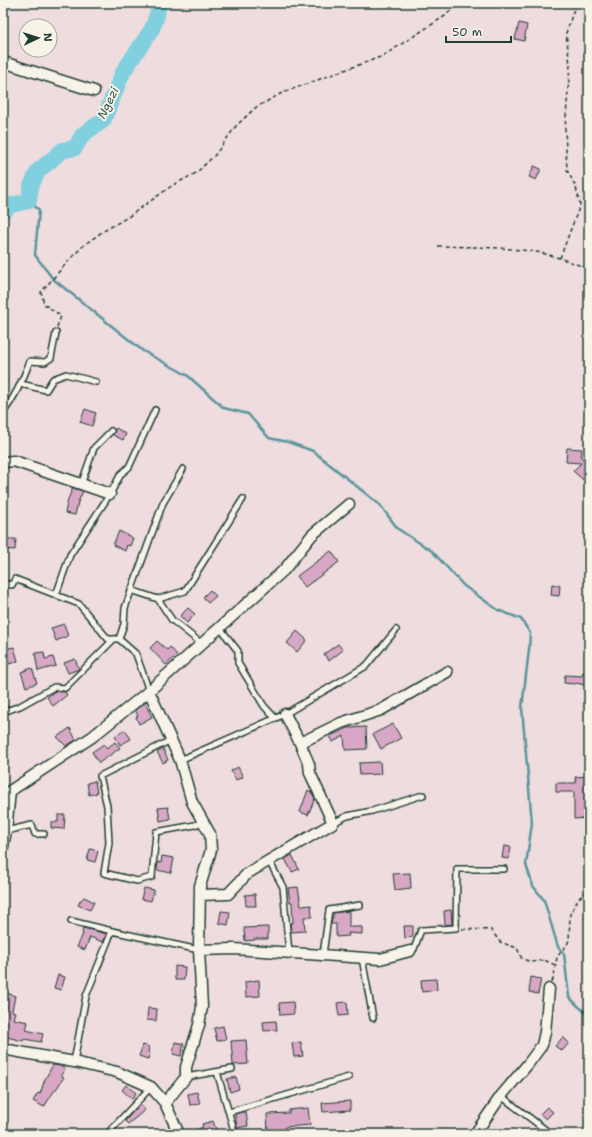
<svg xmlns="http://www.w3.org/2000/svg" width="592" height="1137" font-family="'Shantell Sans',sans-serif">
<rect width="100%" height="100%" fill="#eedcde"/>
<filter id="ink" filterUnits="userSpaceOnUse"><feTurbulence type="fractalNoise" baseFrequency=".025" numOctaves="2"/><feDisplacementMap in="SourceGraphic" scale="8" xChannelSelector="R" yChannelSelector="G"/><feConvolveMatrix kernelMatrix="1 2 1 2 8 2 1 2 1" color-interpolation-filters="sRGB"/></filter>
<g filter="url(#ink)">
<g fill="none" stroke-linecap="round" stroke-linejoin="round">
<path stroke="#5a959b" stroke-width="2.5" d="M29,201L39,210L35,255L53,279L143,351L187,375L224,408L248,414L269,438L288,442L313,451L380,505L398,529L432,551L464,586L498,610L521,619L530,633L529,650L522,708L532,823L526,865L533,886L544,900L558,947L564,954L569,997L578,1006L589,1015"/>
<path stroke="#81d0df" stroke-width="16" d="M3,211L11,205L29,201L31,186L38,171L63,150L75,148L83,134L103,121L123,72L152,29L157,15L159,3"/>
</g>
<path fill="#d8a7c5" stroke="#1f3d34" d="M519,23L527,25L524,41L515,39Z
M534,166L541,169L536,180L529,177Z
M85,409L96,413L92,426L80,422Z
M116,428L126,434L123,440L113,435Z
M567,448L582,449L581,457L589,464V485L573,471L581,463L566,462Z
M73,488L83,491L78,502L75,515L65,513L68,499Z
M119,531L133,538L130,546L127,545L125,551L113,545Z
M4,539H16L15,550L3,549Z
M331,551L339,562L305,587L297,576Z
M552,584L560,586L559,596L551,595Z
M210,590L216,596L208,603L203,597Z
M188,608L195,614L187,623L180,616Z
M64,624L68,636L56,641L51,628Z
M297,631L307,640L297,652L287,643Z
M157,641L167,650L170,647L177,655L166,665L150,648Z
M338,644L343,650L329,661L324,654Z
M14,647L18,661L9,664L5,649Z
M44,652L45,659L53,657L56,666L38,671L35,653Z
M75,659L79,669L68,673L64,663Z
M32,668L37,683L26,687L21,672Z
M583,672L589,673V686L576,683L575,684L564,683L565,675L582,676Z
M55,691L65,692L67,695L53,706L47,697Z
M145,703L152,717L139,724L136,717L138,716L135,710Z
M393,724L401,738L381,749L373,734Z
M366,727L367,749L345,750L344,736L333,742L330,736L348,728Z
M70,728L76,740L66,746L57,737Z
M125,730L131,739L120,745L115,736Z
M115,742L120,748L99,763L92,752L104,744L107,748Z
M163,749L168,760L163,763L157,752Z
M380,762L381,774L360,775L359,763Z
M238,767L243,777L236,780L231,771Z
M589,776L588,791H586V811H589V818L574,819V792H556V783H576L575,777Z
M95,781L97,793L89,795L87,783Z
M308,790L311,792L315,798L308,815L300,812Z
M168,807L170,819L160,821L158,808Z
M58,815H65L64,829L51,828V822H58Z
M504,846L511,847L509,859L502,858Z
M90,849L98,851L95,862L87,860Z
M292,855L299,869L292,872L285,859Z
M162,856L174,858L171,873L157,870L158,862L161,863Z
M410,873L411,888L395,890L393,874Z
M298,887L301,906L311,905L312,917H304L305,931L291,932L290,923H293L292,902H290L288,888Z
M144,888L154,890L151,901L141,899Z
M255,894L256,906H246L245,895Z
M84,897L94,902L90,910L78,905L80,901Z
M451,910L452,924L445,925L444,911Z
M221,911L230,912L228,925L219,923Z
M349,911V927H362V934L348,933L349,936L336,937V924H331L332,918H333V913Z
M404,926H413V937L405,938Z
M268,927V939H254L255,940L245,941L244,928Z
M83,928L107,934L103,942L90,937L85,950L77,947L83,934L82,933Z
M175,966L185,967L184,980H175Z
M58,975L65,977L61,990L54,988Z
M531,977L541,979L538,994L529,992Z
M436,979L437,990L422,992L421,980Z
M259,980L260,996L246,997L245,982Z
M7,993L15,996L12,1011L15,1012L13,1019L28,1022L26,1030L43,1034L41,1042L24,1039L23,1041L3,1036V1016L7,1007L4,1006Z
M293,1002L294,1014L280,1015L279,1003Z
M347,1002L348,1015L339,1016L337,1003Z
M148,1008L157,1009L156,1021L147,1020Z
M276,1021L277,1030L264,1031L263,1022Z
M223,1026L226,1039L217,1041L214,1028Z
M563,1037L569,1043L562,1051L555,1046Z
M246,1040L248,1064L233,1065L231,1041Z
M175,1042L184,1044L181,1056L173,1054Z
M301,1042L303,1056L294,1057L292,1043Z
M143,1045L149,1047L148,1052L150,1053L148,1059L139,1056Z
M53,1065L60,1066L65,1069L61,1075L64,1077L55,1091H54L44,1107L33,1101L38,1093L40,1094L45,1079Z
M236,1077L239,1089L230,1092L227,1079Z
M126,1085L136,1093L132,1099L122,1090Z
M197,1092L200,1104L190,1105L188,1094Z
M350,1101V1110L323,1112L322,1103Z
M140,1104L145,1110L128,1124L125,1121Z
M547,1107L553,1112L546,1119L540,1114Z
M308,1108L310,1125L285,1127V1132L268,1133L267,1114L289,1113V1110Z
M242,1112H246L248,1126L237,1128L235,1114Z
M213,1121L217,1132L209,1134H186L203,1127L202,1124Z"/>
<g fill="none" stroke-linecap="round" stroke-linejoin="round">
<g stroke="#1f3d34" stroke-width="8">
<path id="lane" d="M21,384L46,390L53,379L66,374L96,382
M3,413C15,397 23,380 30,361L45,362L51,358L56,333
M81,485L94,448L111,431
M3,583L12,585L15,579L79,604L108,639H119L136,654L149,691
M131,590L158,599L185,591L243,499
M56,595L70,555L110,494L121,474L129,467L155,410
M158,599L172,620L202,644
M220,628L238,651V663L264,706L275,718
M119,639L124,624L125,608L163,503L183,469
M3,712L20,706L54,687L65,688L114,639
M171,740L100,776L107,806L109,843L104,873L137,881L152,877L156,832L195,825L203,821
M180,760L285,714L366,666L396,630
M333,823L347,816L372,811L423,795
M6,831L32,825L35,834H44
M269,861L283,887L289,953
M71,921L112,931
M410,951L414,949L421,930L456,928L457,869H504
M323,955L329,910L360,905
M362,958L373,1018
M74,1062L86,996L112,931L199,950
M3,1068L5,1050
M217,1072L235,1134
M186,1077L232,1069
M501,1096L551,1134
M229,1112L349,1077
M107,1134L151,1087"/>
</g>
<g stroke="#1f3d34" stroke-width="13">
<path id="street" d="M3,62L94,91
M3,462L14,461L110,494
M149,691L180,760L192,802L210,834L211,850L200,886L199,950L202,1007L199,1025L186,1067V1077L165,1103
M300,743L341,723L381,710L447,672
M3,846L6,831L10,791L92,737L149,691L284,570L312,535L349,504
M200,895L228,894L248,873L333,823L310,773L309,764L300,743L285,714
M199,950L234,949L380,959L410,951
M3,1049L74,1062L117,1072L151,1087L165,1103L179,1134
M475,1134L501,1096L528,1064L542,1045L545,1032L549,989"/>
</g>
<path stroke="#1f3d34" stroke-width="1.5" stroke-dasharray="4 3" stroke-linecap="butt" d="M438,246C472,247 508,247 542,253C558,257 574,263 589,269
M560,258L580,205L576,187L567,170L565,129L570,65L566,33L576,3
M57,327L61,316L44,304L41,292L71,258L84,245L102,232L128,217L173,185L196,173L215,155L236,126L255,108L282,93L383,56L445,16L458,3
M462,929L491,930L500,942L517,948L522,959L532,962L544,960L555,965
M552,982L554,976L557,957L567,945L569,940L570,914L579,898L589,890"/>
<use href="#lane" stroke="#f7f3e8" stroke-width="5"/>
<use href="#street" stroke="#f7f3e8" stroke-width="10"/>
</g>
</g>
<g text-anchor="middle" stroke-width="4" stroke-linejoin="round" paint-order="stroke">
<g font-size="12" font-style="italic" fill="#335a56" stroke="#f7f3e8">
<text transform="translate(108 103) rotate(-64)" y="4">Ngezi</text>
</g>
</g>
<rect width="592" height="1137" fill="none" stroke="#f7f3e8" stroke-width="16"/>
<rect x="8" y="8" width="576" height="1121" fill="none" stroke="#1f3d34" stroke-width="1.5" filter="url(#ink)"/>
<g transform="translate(38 38) rotate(86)"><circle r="19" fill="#f7f3e8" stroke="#a1aaa0"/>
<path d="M0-3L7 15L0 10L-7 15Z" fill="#1f3d34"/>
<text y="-6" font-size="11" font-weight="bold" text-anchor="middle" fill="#1f3d34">N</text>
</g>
<path d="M446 36v6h65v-6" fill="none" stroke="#1f3d34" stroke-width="2"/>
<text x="452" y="36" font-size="12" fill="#1f3d34" stroke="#f7f3e8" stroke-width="3" paint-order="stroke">50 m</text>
</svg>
